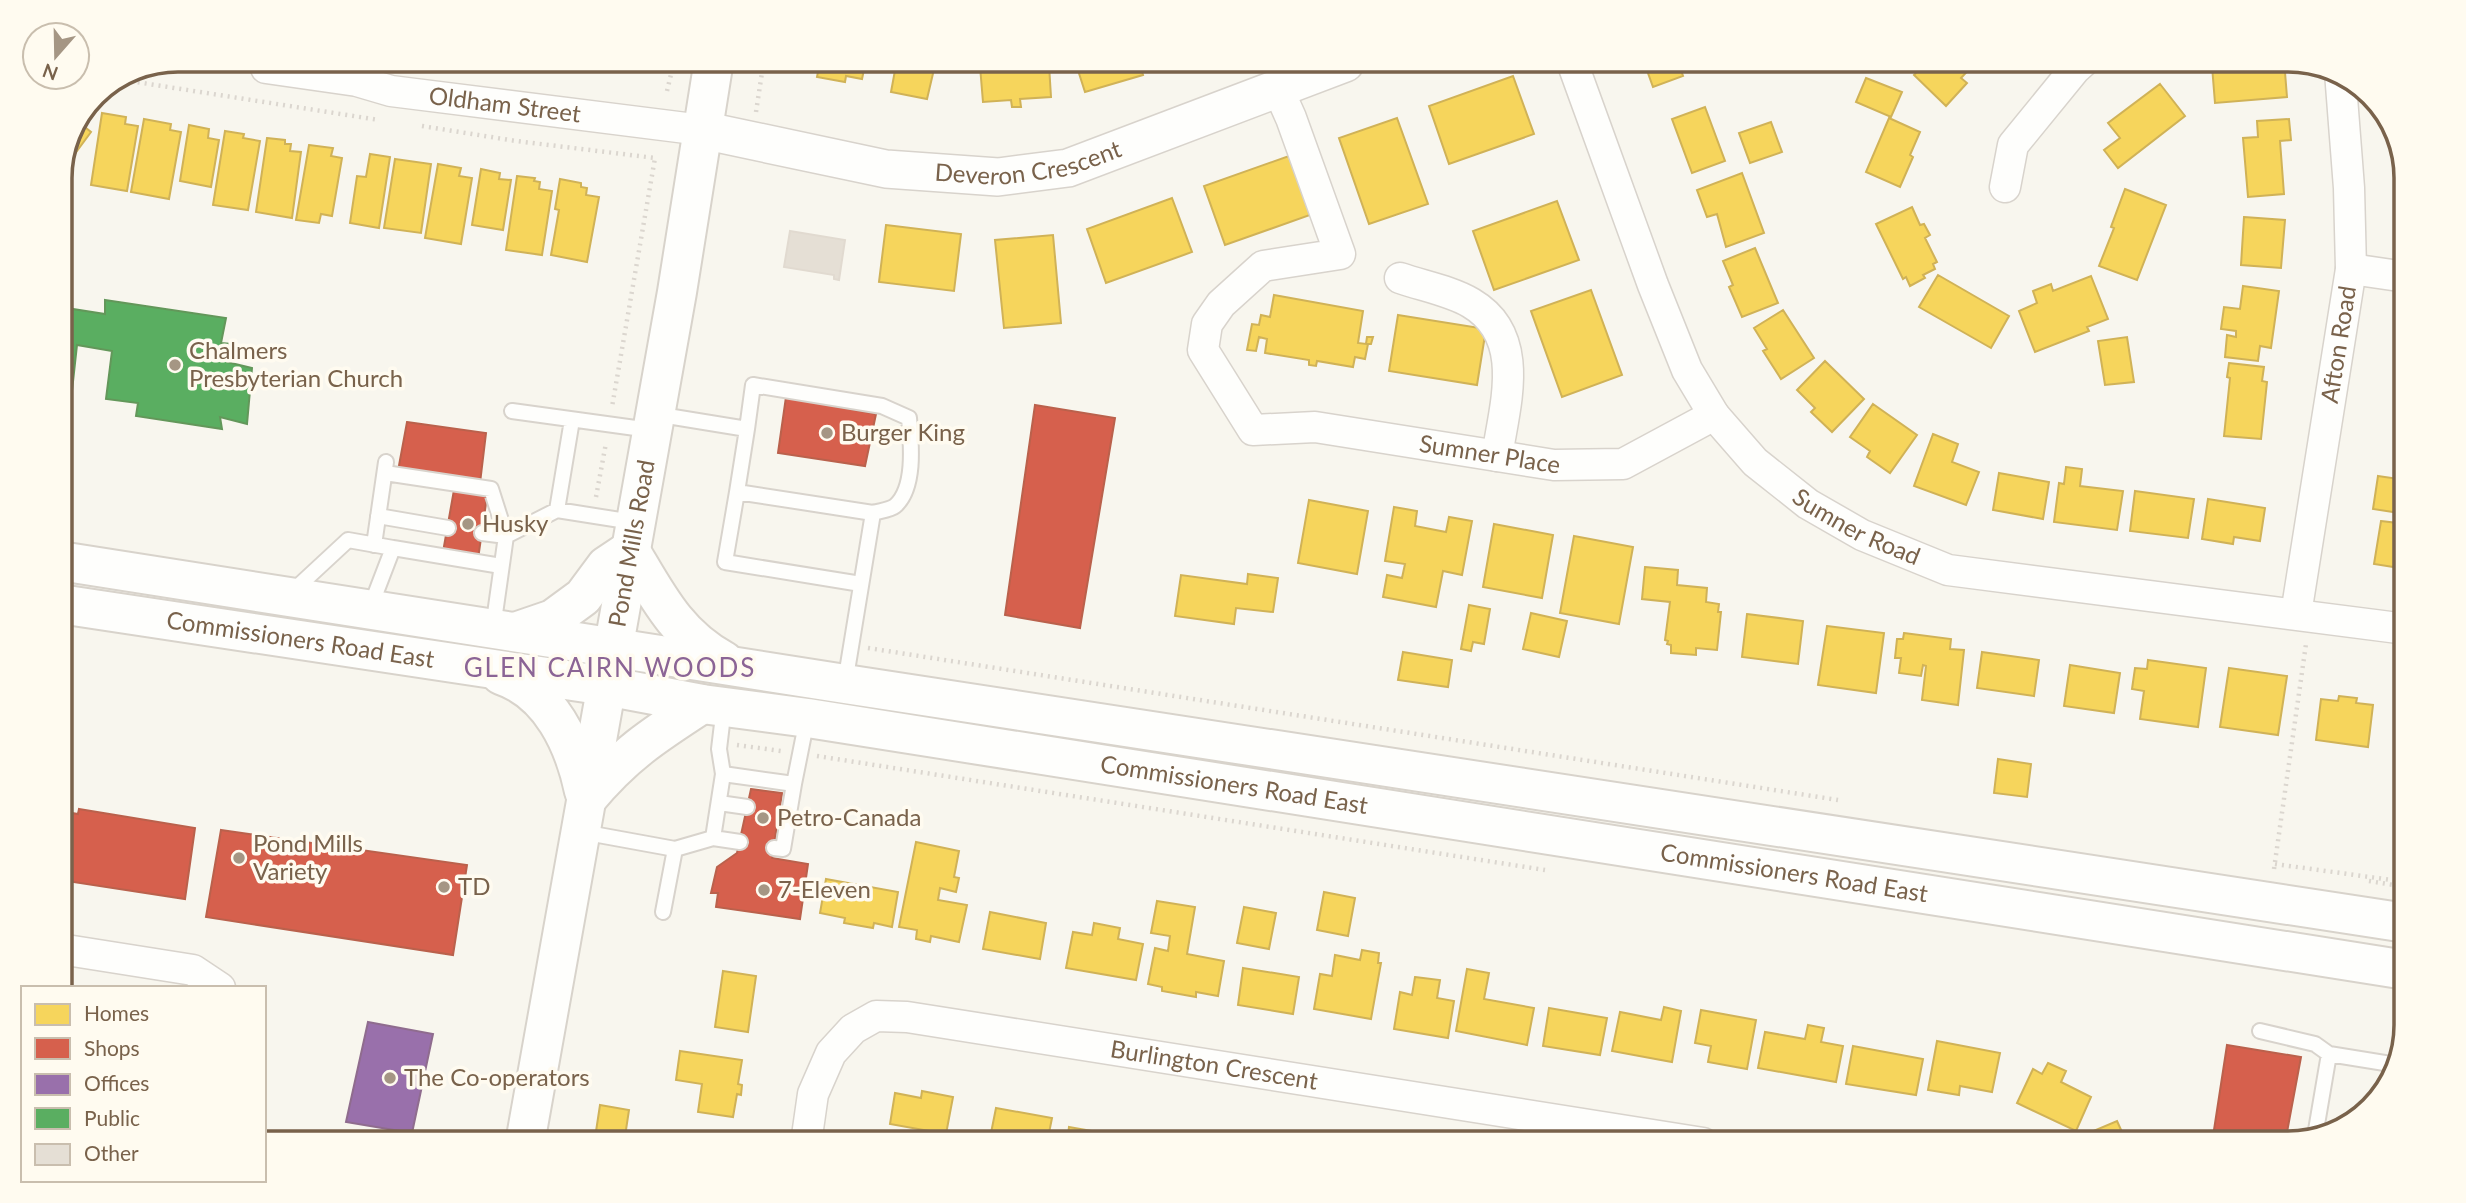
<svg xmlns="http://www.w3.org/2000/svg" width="2466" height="1203" font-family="Lato,sans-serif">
<rect width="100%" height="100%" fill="#f8f6ee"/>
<path fill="#f6d55c" stroke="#d0b257" stroke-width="2" d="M2284,60L2287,97L2215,103L2212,66Z
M1927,61H1977L1961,78L1967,83L1946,106L1914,75Z
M1644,62H1678L1683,76L1653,87Z
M1076,64H1140L1143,75L1085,92Z
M865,65L862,79L846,76L845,82L817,77L818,72L802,69V66Z
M896,65H935L927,99L891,92Z
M1049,65L1051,97L1020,99L1021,107H1012L1011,100L983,102L980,66Z
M1513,76L1534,134L1449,164L1429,106Z
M1866,78L1902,92L1891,117L1856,102Z
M2160,84L2185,116L2118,168L2104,150L2120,138L2108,123Z
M1705,107L1725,161L1692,173L1672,119Z
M102,113L126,117L125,124L138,126L127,191L91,185Z
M1397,118L1428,204L1369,224L1339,138Z
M1889,118L1920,132L1910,155L1913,157L1900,187L1866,172Z
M144,119L171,124L170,130L181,132L169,199L131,192Z
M2289,119L2291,140L2280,141L2284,194L2248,197L2243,138L2258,137L2257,121Z
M1771,122L1782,152L1750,163L1739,133Z
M81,124L91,132L60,174V170Z
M189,125L209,129L208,138L219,140L211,187L180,181Z
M225,131L244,134L243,138L260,141L248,210L213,205Z
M267,138L285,140V144H291L290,151L301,152L292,218L256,212Z
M309,145L333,148L331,156L342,158L332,216L321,214L319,223L296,220Z
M370,154L390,157L379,228L350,223L357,176L366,177Z
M1289,156L1310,215L1225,245L1204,186Z
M395,159L431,164L421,233L384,228Z
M438,164L461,168L459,176L472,178L461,244L425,238Z
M481,169L500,173L499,179L511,180L503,230L472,225Z
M1742,173L1764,233L1726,247L1717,214L1707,217L1697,190Z
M517,176L535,178L534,181L540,182L539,189L552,191L542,255L506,250Z
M560,179L581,183V187L587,188L586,195L599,197L587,262L551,255L559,210L555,209Z
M2125,189L2166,205L2137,280L2099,266L2114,228L2111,227Z
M1172,198L1192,252L1106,283L1087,229Z
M1557,201L1579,260L1494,290L1473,231Z
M1912,207L1920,225L1924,224L1930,235L1925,238L1937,262L1933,264L1935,269L1923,275L1925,278L1910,286L1906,277L1903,279L1876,224Z
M2244,217L2285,220L2281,268L2241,265Z
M886,225L961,234L954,291L879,282Z
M1053,235L1061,323L1004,328L995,240Z
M1755,248L1778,303L1742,317L1729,287L1733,285L1723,261Z
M1938,275L2009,316L1991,348L1919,307Z
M2091,276L2108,319L2087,327L2089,331L2035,352L2019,311L2037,303L2033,291L2051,284L2053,291Z
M2243,286L2279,291L2271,348L2260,346L2258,361L2225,357L2227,335L2236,337V331L2221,329L2224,307L2240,309Z
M1591,290L1622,375L1562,397L1531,311Z
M1274,295L1363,311L1358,343L1366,344L1367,337H1373L1371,344H1368L1365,359L1355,357L1353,367L1317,361L1316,366L1309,365V360L1265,353L1267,339L1259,337L1256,351L1247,350L1252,324L1259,325L1261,315L1270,317Z
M1783,310L1814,358L1781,379L1763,351L1767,349L1754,328Z
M1398,315L1486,329L1477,385L1389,371Z
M2127,337L2134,382L2105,385L2098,341Z
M1825,361L1864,399L1832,432L1811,412L1815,408L1797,390Z
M2229,363L2264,367L2262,381L2267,382L2261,439L2224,436L2230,378L2227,377Z
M1873,404L1917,435L1890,473L1867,457L1870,451L1850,437Z
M2406,427V467H2401Z
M1933,434L1958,444L1952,462L1979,472L1966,505L1914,486Z
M2066,467L2082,469L2080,486L2123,491L2117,530L2054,522L2059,483L2064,484Z
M1999,473L2049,482L2043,519L1993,510Z
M2378,476L2406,480V514L2373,509Z
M2135,491L2194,499L2188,538L2130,531Z
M2208,499L2265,508L2260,541L2234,537L2233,544L2202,539Z
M1309,500L1368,511L1357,574L1298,563Z
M1394,507L1417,511L1415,526L1446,532L1449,517L1472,521L1462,575L1443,571L1436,607L1383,597L1387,575L1402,578L1405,564L1385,561Z
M2381,521L2406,524V569L2374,564Z
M1494,524L1553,535L1542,598L1483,587Z
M1574,536L1633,547L1619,624L1560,613Z
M1645,567L1678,570L1677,585L1707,588L1706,602L1719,604L1718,612H1721L1717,650L1696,648V655L1671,653V645L1667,644L1668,641L1665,640L1670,602L1642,599Z
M1248,574L1278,578L1273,612L1236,608L1234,624L1175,616L1181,575L1247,584Z
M1469,605L1490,609L1484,644L1473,642L1471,651L1461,649Z
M1531,613L1567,621L1559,657L1523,649Z
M1747,614L1803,621L1798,664L1742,657Z
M1827,626L1884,633L1876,693L1818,685Z
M1904,633L1951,639L1950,649L1964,650L1958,705L1922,700L1926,666L1923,665L1921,676L1899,673L1901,658H1895L1897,639H1903Z
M1403,652L1452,660L1448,687L1398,680Z
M1982,652L2039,660L2034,696L1977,688Z
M2148,660L2206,668L2198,727L2140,719L2144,691L2132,689L2135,668L2147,669Z
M2070,665L2120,673L2114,713L2064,706Z
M2229,668L2287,676L2278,735L2220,727Z
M2339,696L2357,698L2356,703L2373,705L2368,747L2316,740L2321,699L2338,701Z
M1998,759L2031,764L2027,797L1994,793Z
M916,842L959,851L954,877L959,878L956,892L940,888L938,900L967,905L959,942L931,936L930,942L916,939L917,930L899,927Z
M826,879L898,892L892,927L874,923L873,928L844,923L845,918L820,913Z
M1324,892L1355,898L1348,936L1317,930Z
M1157,901L1195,907L1187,954L1224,961L1218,996L1196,992V997L1162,991V987L1148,984L1155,948L1168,951L1170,936L1151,933Z
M1244,907L1276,913L1269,949L1237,943Z
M990,912L1046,923L1040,959L983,949Z
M1094,923L1120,928L1118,939L1143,944L1136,980L1066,968L1073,932L1092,935Z
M1362,950L1379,953L1378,963H1381L1371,1019L1314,1009L1320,974L1332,976L1335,955L1360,960Z
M1243,968L1299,977L1293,1014L1238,1005Z
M1467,969L1489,973L1484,999L1534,1008L1527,1045L1456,1031Z
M723,971L756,976L748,1032L715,1027Z
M1415,977L1440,980L1437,998L1454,1001L1448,1038L1394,1029L1400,992L1412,995Z
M1664,1007L1681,1011L1672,1062L1612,1051L1620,1012L1661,1020Z
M1549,1008L1607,1018L1600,1055L1543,1046Z
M1701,1010L1756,1020L1747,1069L1708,1062L1711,1046L1695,1043Z
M1808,1025L1824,1028L1821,1042L1843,1046L1836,1082L1758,1068L1765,1032L1805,1039Z
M1937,1041L2000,1053L1992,1092L1960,1086L1959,1095L1928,1090Z
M1853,1046L1923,1059L1916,1095L1846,1084Z
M680,1051L742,1060L738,1084L742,1085L741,1095L737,1094L733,1117L698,1112L702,1084L676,1080Z
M2048,1063L2066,1071L2061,1082L2091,1097L2076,1131L2017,1103L2033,1069L2042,1074Z
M922,1091L953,1097L946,1134L890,1124L895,1093L921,1098Z
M600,1105L629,1110L624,1143L595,1138Z
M996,1108L1052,1118L1047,1143H989Z
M2117,1121L2127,1143H2088L2084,1135Z
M1069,1127L1126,1137L1125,1143H1067Z
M707,1135L741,1140L740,1143H706Z
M1143,1136L1184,1143H1142Z"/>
<path fill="#d6604d" stroke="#ba614c" stroke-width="2" d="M786,397L876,414L865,466L778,453Z
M1035,405L1115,418L1080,628L1005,615Z
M407,422L486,433L480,483L398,471Z
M454,490L487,496L478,559L443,552Z
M751,789L782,793L772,858L808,864L800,919L716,907L718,893H711L717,867L737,853Z
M79,809L195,828L185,899L60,880V811L78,814Z
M221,830L467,865L453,955L206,917Z
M2227,1045L2301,1057L2285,1143H2212Z"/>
<path fill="#9970ab" stroke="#8f6c8e" stroke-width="2" d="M368,1022L433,1034L412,1133L346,1122Z"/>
<path fill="#5aae61" stroke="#63975a" stroke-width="2" d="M105,300L226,318L221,343L231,344L227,362L252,368L247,424L220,417L222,429L136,416L138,403L106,399L112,351L77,345L70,409L60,407V307L105,314Z"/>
<path fill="#e5dfd5" stroke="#e1dad0" stroke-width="2" d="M790,231L845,240L839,280L834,279V275L784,267Z"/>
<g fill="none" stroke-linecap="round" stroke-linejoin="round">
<g stroke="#d8d3cc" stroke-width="18">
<path id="service" d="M512,411L650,430
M655,414L747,429L737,492L873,513L845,683
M747,429L753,385L882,406L909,418C911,442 916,488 895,506C890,510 879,511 873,513
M385,473L491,489L506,536L482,533
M737,492L725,562L861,584
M557,510L572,420
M378,516L448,528
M374,545L386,462
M293,591L348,540L393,548
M370,608L393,548L501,566
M493,628L506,536L557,510L633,522
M723,774L794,784L807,719
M719,803L747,807
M582,832L675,849L713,838L723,774L719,749L724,707
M713,838L740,842
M774,848L783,849L794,784
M663,912L675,849
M2260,1031L2315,1044L2329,1054
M2315,1136L2329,1054L2397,1065"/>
</g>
<g stroke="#d8d3cc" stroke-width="33">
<g id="minor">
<path id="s1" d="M1572,62L1653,285L1687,370L1714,415L1755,462L1808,504L1862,535L1948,570L2406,629"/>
<path id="s2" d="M266,68L357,81L391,91L702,130"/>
<path id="s3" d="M1278,89L1291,118L1340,254L1263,266L1221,304L1207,324L1203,350L1253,430L1315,427L1554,465L1623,464L1714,415"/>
<path d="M2005,187L2013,145L2075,69L2085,60"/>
<path d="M2351,269L2406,277"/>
<path d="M1400,278C1423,286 1451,291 1471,303C1527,336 1505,404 1497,456"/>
<path id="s4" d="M2296,614L2351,269L2349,188L2340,72"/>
<path d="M60,949L193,970L220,988"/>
<path id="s5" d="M806,1143L813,1094L831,1053L853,1029L876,1016L907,1017L1703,1143"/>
</g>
</g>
<g stroke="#d8d3cc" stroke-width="40">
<g id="tertiary">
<path id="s6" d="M702,130L886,169L998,177L1068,168L1345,63"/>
</g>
</g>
<g stroke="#d8d3cb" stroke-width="42">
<g id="secondary">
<path d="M630,550C657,595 676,635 724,661"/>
<path d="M60,561L845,684L2406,923"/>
<path id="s7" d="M60,604L606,686L702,704L808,718L2406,970"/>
<path d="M518,631L553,619L583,597L606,566L630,550"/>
<path d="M501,675C551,692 574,744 584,791"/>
<path d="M586,800C623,755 654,735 702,704"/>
<path id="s8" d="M525,1143L677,292L713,66"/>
</g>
</g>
<path stroke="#dbd6cf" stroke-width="4.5" stroke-dasharray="2 5" stroke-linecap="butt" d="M117,79L379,120
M667,91L673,66
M756,112L763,66
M422,126L516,141L655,158L612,407
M596,497L606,443
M868,648L1838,800
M737,745L781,751
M817,756L1545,870
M2275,864L2406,882
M2274,869L2306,644
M2369,881L2406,887"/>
<use href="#service" stroke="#fefefc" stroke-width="14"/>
<use href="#minor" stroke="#fefefc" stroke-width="30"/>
<use href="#tertiary" stroke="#fefefc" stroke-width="37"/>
<use href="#secondary" stroke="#fefefc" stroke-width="38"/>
</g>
<g fill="#a59684" stroke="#fffbf0" stroke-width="2.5">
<circle cx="175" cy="365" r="7"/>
<circle cx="827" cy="433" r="7"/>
<circle cx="468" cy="524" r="7"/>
<circle cx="763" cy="818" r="7"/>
<circle cx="239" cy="858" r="7"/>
<circle cx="444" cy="887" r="7"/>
<circle cx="764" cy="890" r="7"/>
<circle cx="390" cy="1078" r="7"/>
</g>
<g text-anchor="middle" stroke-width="7" stroke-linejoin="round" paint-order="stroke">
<g font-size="24" fill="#79624b" stroke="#fffbf0">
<text dy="8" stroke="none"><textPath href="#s2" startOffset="242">Oldham Street</textPath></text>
<text dy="8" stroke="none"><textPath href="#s6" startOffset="332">Deveron Crescent</textPath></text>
<text dy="8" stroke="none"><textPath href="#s4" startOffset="273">Afton Road</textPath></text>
<text dy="8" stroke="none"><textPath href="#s3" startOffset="695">Sumner Place</textPath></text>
<text dy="8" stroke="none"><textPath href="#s1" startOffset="565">Sumner Road</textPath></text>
<text dy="8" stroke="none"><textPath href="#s8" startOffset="609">Pond Mills Road</textPath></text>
<text dy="8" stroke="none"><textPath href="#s7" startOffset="243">Commissioners Road East</textPath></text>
<text dy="8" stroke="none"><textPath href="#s7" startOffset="1188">Commissioners Road East</textPath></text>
<text dy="8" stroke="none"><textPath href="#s7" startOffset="1755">Commissioners Road East</textPath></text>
<text dy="8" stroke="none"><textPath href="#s5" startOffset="495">Burlington Crescent</textPath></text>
</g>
<g font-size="24" fill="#79624b" stroke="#fffbf0" text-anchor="start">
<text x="189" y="359">Chalmers<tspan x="189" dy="28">Presbyterian Church</tspan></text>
<text x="841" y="441">Burger King</text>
<text x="482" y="532">Husky</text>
<text x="777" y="826">Petro-Canada</text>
<text x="253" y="852">Pond Mills<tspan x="253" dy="28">Variety</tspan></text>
<text x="458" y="895">TD</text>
<text x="778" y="898">7-Eleven</text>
<text x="404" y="1086">The Co-operators</text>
</g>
<g font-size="26" letter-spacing="2" fill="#8b6495" stroke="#fffbf0">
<text x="610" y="677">GLEN CAIRN WOODS</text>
</g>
</g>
<path d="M0 0H2466V1203H0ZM178 72H2288A106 106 0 0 1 2394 178V1025A106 106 0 0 1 2288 1131H178A106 106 0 0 1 72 1025V178A106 106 0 0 1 178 72Z" fill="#fffbf0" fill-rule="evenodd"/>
<path fill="none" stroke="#79624b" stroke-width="3.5" d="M178 72H2288A106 106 0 0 1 2394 178V1025A106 106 0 0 1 2288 1131H178A106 106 0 0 1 72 1025V178A106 106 0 0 1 178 72Z"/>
<rect x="21" y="986" width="245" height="196" fill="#fffbf0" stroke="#c9beae" stroke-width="2"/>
<rect x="35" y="1004" width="35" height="21" fill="#f6d55c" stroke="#c9beae" stroke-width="2"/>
<text x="84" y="1021" font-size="21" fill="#79624b">Homes</text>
<rect x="35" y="1038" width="35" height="21" fill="#d6604d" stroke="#c9beae" stroke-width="2"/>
<text x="84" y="1056" font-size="21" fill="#79624b">Shops</text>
<rect x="35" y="1074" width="35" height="21" fill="#9970ab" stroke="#c9beae" stroke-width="2"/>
<text x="84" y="1091" font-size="21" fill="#79624b">Offices</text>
<rect x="35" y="1108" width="35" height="21" fill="#5aae61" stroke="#c9beae" stroke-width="2"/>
<text x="84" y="1126" font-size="21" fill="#79624b">Public</text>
<rect x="35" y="1144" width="35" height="21" fill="#e5dfd5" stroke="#c9beae" stroke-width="2"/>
<text x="84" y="1161" font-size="21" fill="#79624b">Other</text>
<g transform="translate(56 56) rotate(200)"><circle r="33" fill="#fffbf0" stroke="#c9beae" stroke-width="2"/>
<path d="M0-5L12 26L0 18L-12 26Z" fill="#a59684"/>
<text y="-10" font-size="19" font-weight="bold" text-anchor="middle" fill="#79624b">N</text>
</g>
</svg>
